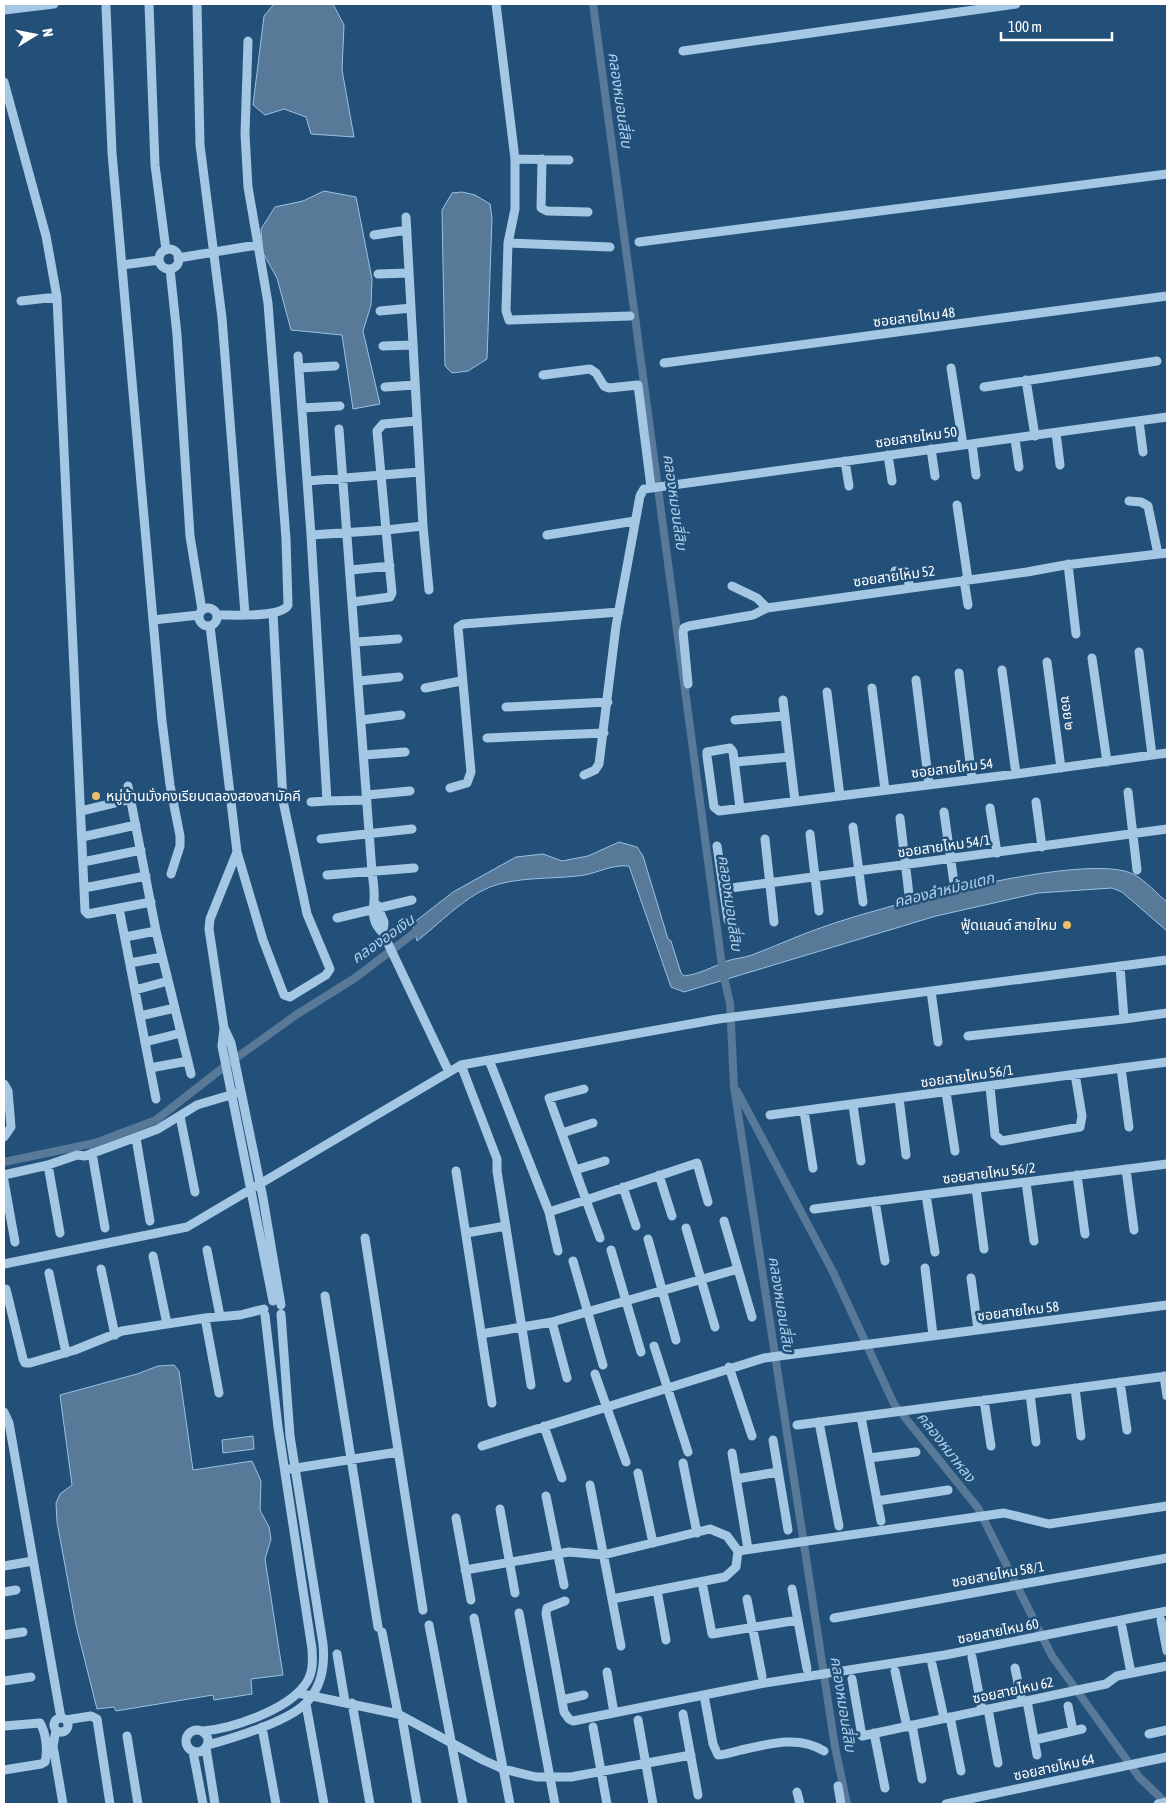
<svg xmlns="http://www.w3.org/2000/svg" width="1171" height="1808" font-family="'Asap Condensed','Noto Sans Thai',sans-serif">
<rect width="100%" height="100%" fill="#235079"/>
<path fill="#587997" stroke="#98c3e5" d="M274,4H333L344,25L342,70L354,137L311,134L306,117L284,109L265,115L253,105L264,16Z
M324,191L356,197L372,279L371,305L363,331L380,404L353,409L342,335L291,330L277,278L263,253L261,229L275,207L303,201Z
M462,192L475,195L490,204L492,218L487,359L468,371L452,373L445,366L442,210L452,193Z
M619,842L637,847L643,856L668,939L671,941L681,973L684,976C700,974 712,967 727,961C735,958 744,958 752,955C776,946 799,935 823,927C876,908 1090,849 1135,875C1147,882 1157,894 1167,902V931L1122,892L1112,888L1038,893L936,916L684,992L671,987L629,866C610,864 595,875 577,876C551,879 515,877 490,887C463,898 439,924 417,941L412,924L453,892L516,857L543,854L562,861L588,856Z
M174,1365L179,1371L193,1470L252,1461L261,1481L260,1510L269,1527L271,1539L265,1559L283,1675L251,1679L252,1694L214,1700L213,1695L116,1711L114,1707L97,1709L76,1625L57,1522L56,1503L60,1494L72,1485L60,1395L137,1374L158,1366Z
M253,1436L254,1449L223,1453L222,1440Z"/>
<g fill="none" stroke-linecap="round" stroke-linejoin="round">
<path stroke="#587997" stroke-width="8" d="M593,4L723,973L730,1003L734,1087L835,1747L847,1804
M737,1091L833,1272L894,1404L978,1508L1052,1656L1139,1777L1167,1804
M4,1162L95,1143L156,1120L229,1063L296,1015L355,978L422,927"/>
<path stroke="#a4c7e4" stroke-width="9" d="M149,4L155,165L166,250
M197,4L200,145L222,318L245,614
M496,4L515,159L569,160
M106,7L112,153L153,620
M4,10L54,4
M683,51L1016,4
M4,82L46,236L57,297L85,911L88,914L151,902
M515,159V209L508,243L610,247
M542,159L541,208L547,211L588,212
M406,217L423,526L429,590
M374,235L407,230
M639,242L1167,174
M508,243L506,311L509,320L630,316
M159 259a10 10 0 1 1 20 0a10 10 0 1 1-20 0Z
M178,258L257,245
M122,265L159,260
M170,269L177,335L190,536L202,610
M378,274L409,273
M21,301L57,297
M380,311L411,308
M383,346L413,345
M298,356L311,535
M664,363L1167,296
M299,368L335,366
M951,368L963,445
M543,375L590,369L596,373L604,386L609,388L638,385L651,487
M1026,380L1035,436
M385,387L415,385
M984,387L1157,361
M302,408L340,406
M417,421L383,424L377,431L386,530L423,526
M1139,421L1143,452
M339,429L372,872C373,881 375,891 374,900C373,914 372,923 383,933L449,1072
M1056,433L1060,465
M1015,439L1019,467
M972,444L976,475
M931,449L935,476
M888,455L892,481
M845,461L849,486
M307,481L420,472
M1129,501L1141,502L1148,506L1158,554
M957,505L968,580
M547,535L635,521
M1068,564L1076,634
M351,570L390,566
M895,571L906,572L910,587
M964,580L968,605
M732,586L757,598L767,608
M353,602L390,597L392,593L386,530L311,535L327,801L367,800
M199 617a9 9 0 1 1 18 0a9 9 0 1 1-18 0Z
M217,615C232,615 281,618 288,605L286,539L268,303L248,187L245,134L248,41
M210,626L237,852L210,919L209,929L224,1028L222,1046L273,1301
M356,642L398,639
M1139,652L1152,755
M1092,658L1107,762
M1047,662L1061,768
M1002,670L1016,774
M959,673L972,779
M916,680L929,785
M359,681L399,677
M688,684L683,632L684,628L689,626L753,615L767,608L1027,572L1065,565L1167,553
M425,688L461,681
M872,688L885,790
M827,692L840,796
M783,700L795,801
M506,707L608,702
M362,720L401,715
M735,720L785,716
M487,738L604,733
M364,755L405,752
M735,762L790,757
M584,775L595,770L599,764L616,626L640,496L644,489L1167,417
M128,786L156,931L191,1074
M450,788L467,783L471,772L458,627L463,624L619,612
M1128,792L1137,870
M367,795L410,791
M311,802L327,801
M1036,802L1042,847
M740,808L733,752L730,748L707,752V756L714,807L719,811L1016,774L1167,753
M990,808L997,853
M81,811L131,799
M944,812L954,883
M900,818L909,895
M853,827L863,902
M810,834L819,911
M82,837L136,825
M321,839L412,829
M765,839L774,922
M717,846L728,920
M237,852L263,940L284,995L290,997L326,975L330,969L307,914L283,801L273,613
M83,862L141,850
M171,874L180,846V836L170,785L162,721L153,620L199,615
M327,875L414,868
M84,888L146,876
M724,889L1167,829
M377,905L384,922L383,933
M119,908L156,1099
M337,918L412,900
M125,937L156,931
M130,963L162,957
M135,990L168,981
M931,991L938,1042
M140,1016L175,1008
M1124,1019L1167,1013
M224,1028L231,1043L263,1198L281,1305
M968,1036L1124,1019L1120,966
M145,1042L181,1033
M489,1060L549,1212L558,1251
M461,1065L497,1159V1171L531,1385
M150,1068L188,1061
M1121,1068L1129,1127
M4,1084L8,1091L11,1127L4,1137
M990,1087L995,1135L1002,1141L1080,1127L1082,1116L1075,1074
M946,1092L955,1151
M899,1098L906,1155
M853,1105L861,1161
M804,1111L813,1168
M770,1115L1167,1062
M180,1116L195,1192
M562,1133L593,1123
M136,1138L150,1221
M92,1153L105,1228
M48,1165L60,1233
M1126,1169L1134,1230
M575,1170L605,1161
M456,1171L492,1403
M4,1175L48,1165L77,1155L85,1156L158,1129L197,1105L237,1093
M659,1175L672,1216
M1077,1175L1085,1234
M4,1181L15,1242
M1026,1182L1034,1241
M623,1187L636,1226
M976,1188L984,1249
M926,1195L935,1252
M875,1201L885,1261
M814,1209L1167,1164
M549,1212L586,1200L549,1098L584,1089
M724,1221L752,1317
M686,1228L715,1327
M466,1233L506,1226
M365,1238L423,1610
M600,1238L586,1200L697,1163L708,1202
M648,1239L676,1340
M207,1250L220,1316
M611,1250L641,1352
M153,1256L167,1324
M573,1261L603,1365
M4,1264L187,1227L461,1065L718,1019L1167,960
M925,1268L933,1335
M101,1269L115,1335
M49,1273L66,1353
M971,1278L978,1330
M6,1289L23,1359L25,1363H30L75,1350L122,1331L205,1318L240,1315L264,1309
M325,1296L378,1627
M205,1318L219,1393
M552,1322L567,1378
M481,1334L552,1322L738,1269
M654,1346L688,1452
M729,1367L752,1436
M595,1374L626,1462
M1164,1376L1167,1396
M1120,1382L1127,1430
M1075,1388L1081,1436
M1030,1394L1036,1442
M984,1400L991,1446
M4,1412L9,1423L61,1718
M861,1417L881,1521
M819,1422L839,1526
M797,1425L1167,1376
M544,1426L562,1478
M773,1440L788,1530
M482,1446L764,1358L1167,1305
M732,1453L748,1549
M869,1458L916,1452
M683,1463L697,1533
M290,1469L398,1452
M638,1473L653,1543
M736,1479L778,1472
M590,1485L621,1646
M546,1496L564,1585
M877,1501L948,1490
M500,1509L515,1593
M456,1518L471,1600
M738,1551L1004,1513L1049,1524L1167,1506
M4,1566L33,1561
M465,1570L569,1552L603,1555L710,1529L727,1536L738,1551L736,1567L725,1577L612,1599
M702,1582L712,1634L798,1620
M792,1589L807,1669
M657,1590L666,1640
M4,1592L16,1590
M747,1599L762,1676
M565,1601L547,1608L546,1614L564,1712L569,1719L573,1721L759,1684L945,1655L1167,1611
M519,1613L555,1804
M474,1618L510,1804
M834,1618L1167,1558
M1161,1620L1167,1651
M429,1625L463,1804
M1122,1627L1131,1673
M382,1632L398,1714
M4,1635L23,1632
M337,1654L345,1702
M972,1657L982,1710
M932,1664L944,1718
M1015,1668L1022,1702
M895,1671L907,1727
M607,1672L614,1713
M852,1679L862,1736L1106,1684L1117,1676L1167,1666
M4,1681L31,1677
M298,1693L398,1714L483,1760L503,1769L536,1777H571L691,1755
M704,1695L713,1744L718,1755C725,1755 733,1752 741,1750C769,1744 798,1735 824,1751
M562,1700L584,1695
M1027,1701L1037,1755
M352,1703L370,1804
M306,1704L324,1804
M1068,1706L1073,1731
M988,1709L998,1763
M683,1714L698,1795
M402,1717L417,1804
M950,1717L961,1771
M54 1725a7 7 0 1 1 14 0a7 7 0 1 1-14 0Z
M66,1720L91,1716L97,1719L110,1804
M638,1720L653,1804
M912,1725L922,1779
M4,1726L40,1723C46,1733 48,1750 45,1762L41,1764L4,1770
M262,1727L276,1804
M593,1727L607,1804
M186 1741a11 11 0 1 1 22 0a11 11 0 1 1-22 0Z
M56,1730L53,1746L63,1804
M203,1731C232,1729 286,1710 304,1686C313,1675 313,1663 312,1649L278,1427L265,1315
M874,1733L885,1788
M1149,1734L1167,1730
M127,1736L138,1804
M1034,1740L1082,1729
M208,1745C233,1738 290,1721 307,1702C322,1686 325,1665 323,1644L290,1436L281,1314
M206,1748L215,1804
M193,1752L203,1804
M838,1786L841,1804
M797,1792L800,1804
M946,1804L1167,1757
M1158,1804L1167,1802"/>
</g>
<g fill="#efbc67" stroke="#235079" stroke-width="2">
<circle cx="96" cy="796" r="5"/>
<circle cx="1067" cy="925" r="5"/>
</g>
<g text-anchor="middle" stroke-width="5" stroke-linejoin="round" paint-order="stroke">
<g font-size="14" fill="#fff" stroke="#235079">
<text transform="translate(914 317) rotate(-7)" y="5">ซอยสายไหม 48</text>
<text transform="translate(916 437) rotate(-8)" y="5">ซอยสายไหม 50</text>
<text transform="translate(894 576) rotate(-8)" y="5">ซอยสายไหม 52</text>
<text transform="translate(1068 713) rotate(82)" y="5">ซอย ๒</text>
<text transform="translate(952 768) rotate(-7)" y="5">ซอยสายไหม 54</text>
<text transform="translate(944 846) rotate(-8)" y="5">ซอยสายไหม 54/1</text>
<text transform="translate(967 1076) rotate(-8)" y="5">ซอยสายไหม 56/1</text>
<text transform="translate(989 1173) rotate(-7)" y="5">ซอยสายไหม 56/2</text>
<text transform="translate(1018 1311) rotate(-7)" y="5">ซอยสายไหม 58</text>
<text transform="translate(998 1574) rotate(-10)" y="5">ซอยสายไหม 58/1</text>
<text transform="translate(998 1631) rotate(-11)" y="5">ซอยสายไหม 60</text>
<text transform="translate(1013 1690) rotate(-12)" y="5">ซอยสายไหม 62</text>
<text transform="translate(1054 1767) rotate(-12)" y="5">ซอยสายไหม 64</text>
</g>
<g font-size="14" fill="#fff" stroke="#235079" text-anchor="start">
<text x="106" y="801">หมู่บ้านมั่งคงเรียบตลองสองสามัคคี</text>
<text x="1057" y="930" text-anchor="end">ฟู้ดแลนด์ สายไหม</text>
</g>
<g font-size="15" font-style="italic" fill="#afd0ec" stroke="#235079">
<text transform="translate(620 100) rotate(82)" y="5">คลองหมอนสี่สิบ</text>
<text transform="translate(675 502) rotate(82)" y="5">คลองหมอนสี่สิบ</text>
<text transform="translate(944 890) rotate(-14)" y="5">คลองลำหม้อแตก</text>
<text transform="translate(730 903) rotate(82)" y="5">คลองหมอนสี่สิบ</text>
<text transform="translate(383 939) rotate(-35)" y="5">คลองออเงิน</text>
<text transform="translate(781 1304) rotate(81)" y="5">คลองหมอนสี่สิบ</text>
<text transform="translate(946 1447) rotate(52)" y="5">คลองหมาหลง</text>
<text transform="translate(843 1704) rotate(81)" y="5">คลองหมอนสี่สิบ</text>
</g>
</g>
<rect width="1171" height="1808" fill="none" stroke="#ffffff" stroke-width="10"/>
<g transform="translate(35 35) rotate(80)" stroke="#235079" stroke-width="4" paint-order="stroke">
<path d="M0-4L9 19L0 12L-9 19Z" fill="#ffffff"/>
<text y="-8" font-size="14" font-weight="bold" text-anchor="middle" fill="#ffffff">N</text>
</g>
<path d="M1001 32v8h111v-8" fill="none" stroke="#ffffff" stroke-width="2.5"/>
<text x="1008" y="32" font-size="15" fill="#ffffff" stroke="#235079" stroke-width="4" paint-order="stroke">100 m</text>
</svg>
